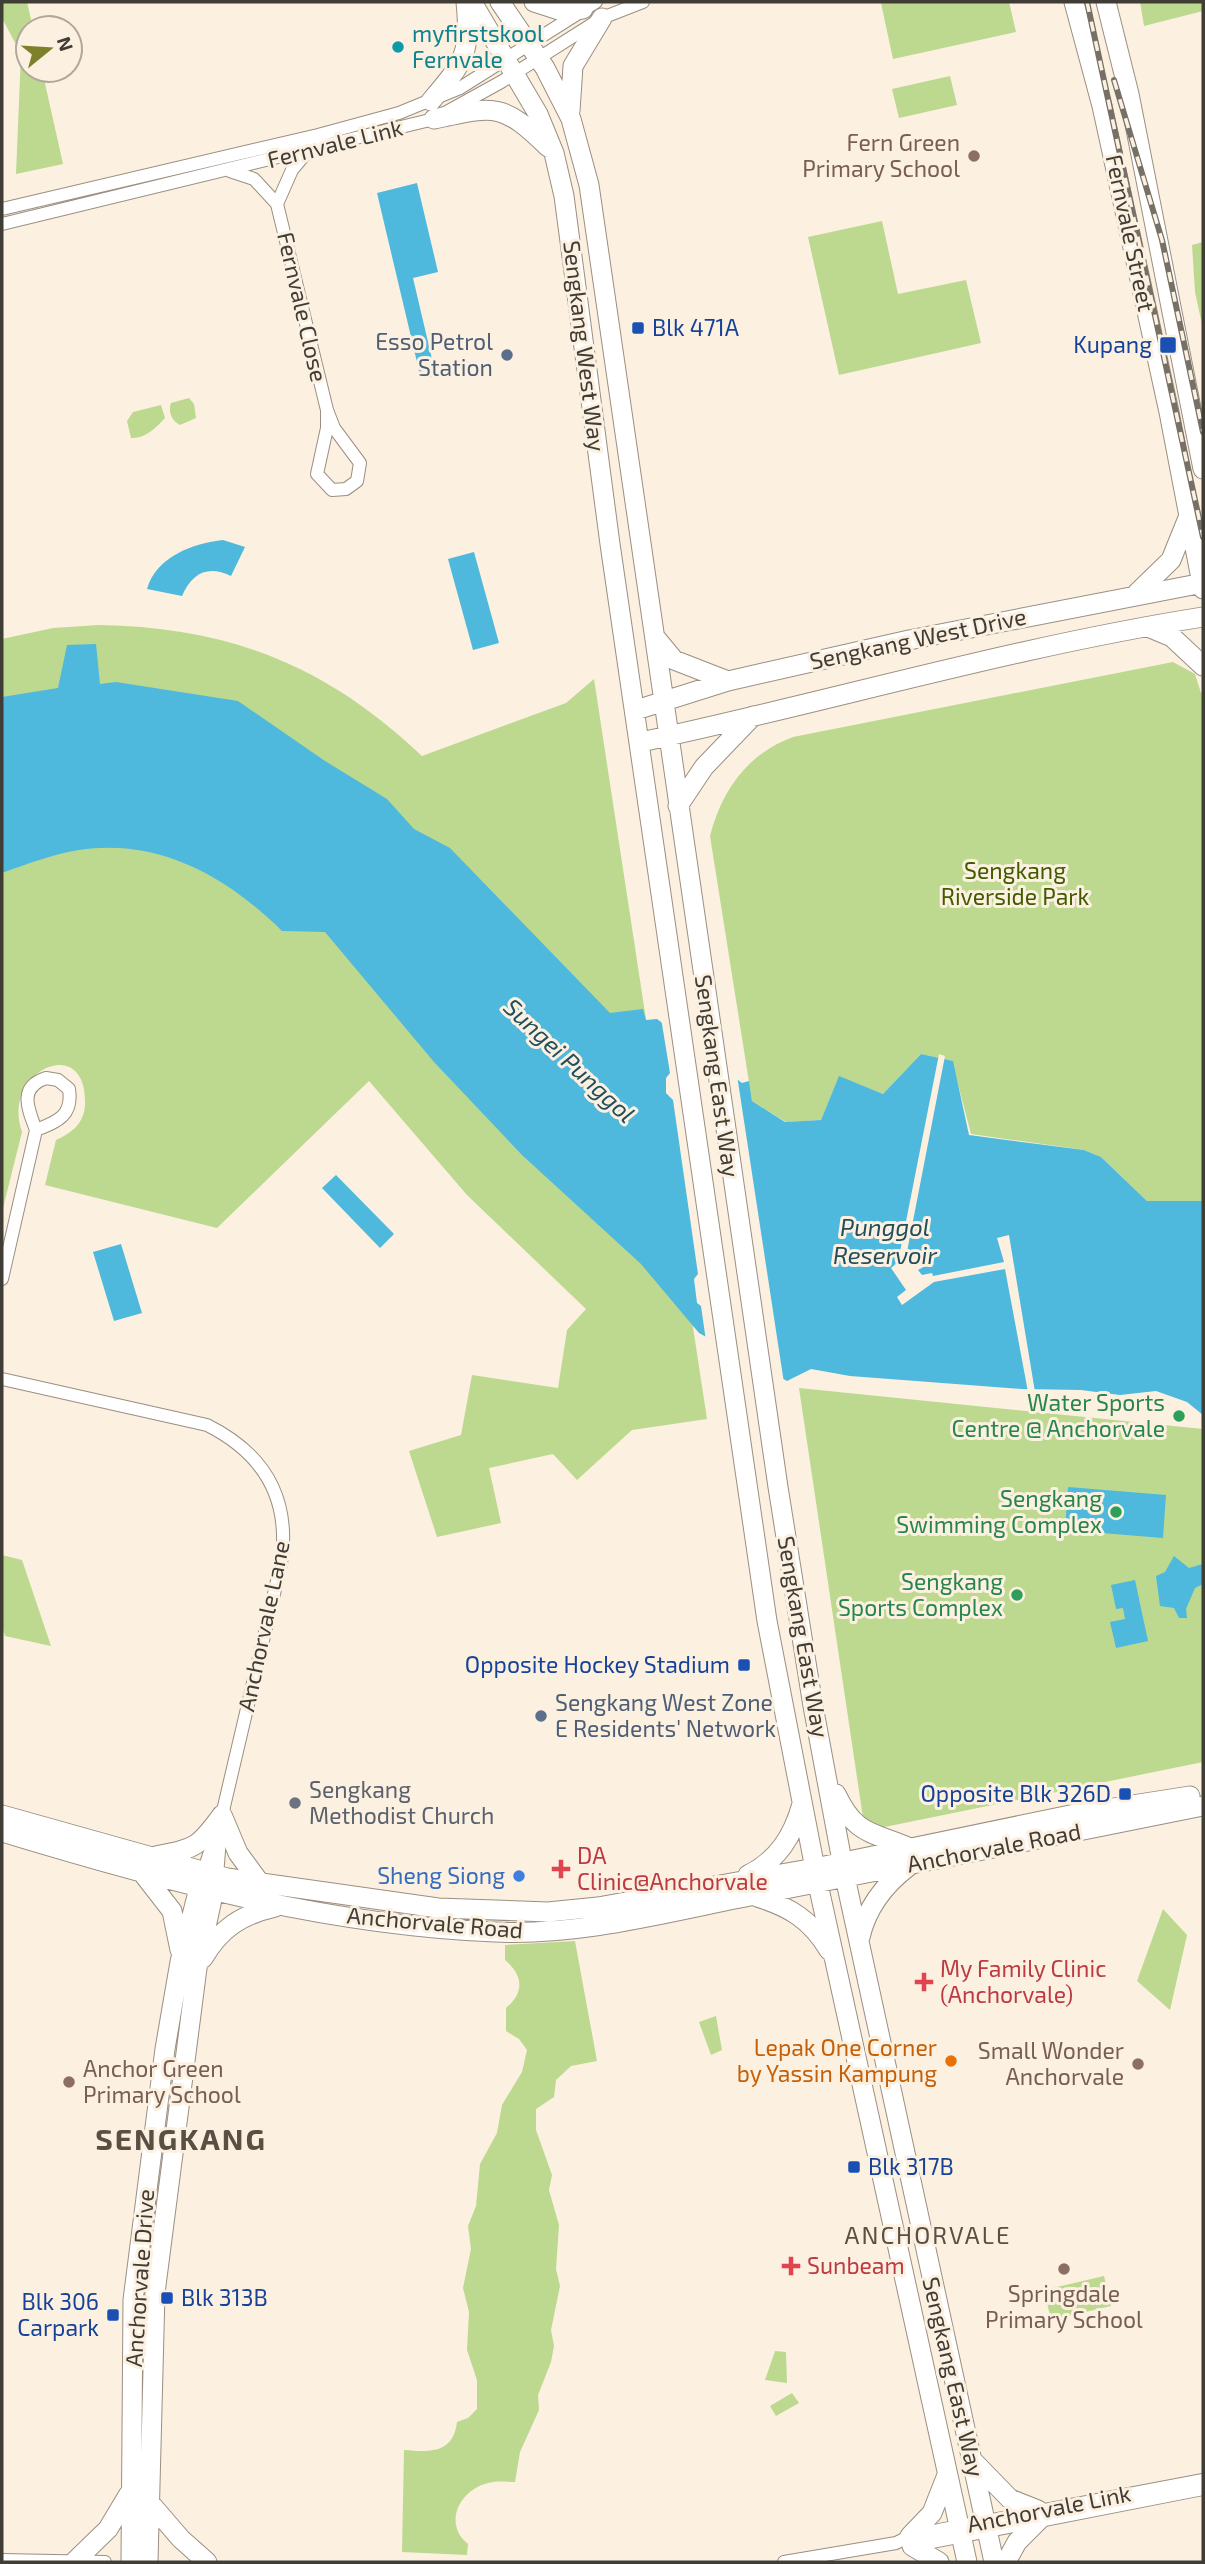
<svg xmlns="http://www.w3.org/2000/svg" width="1205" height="2564" font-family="'Exo 2',sans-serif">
<rect width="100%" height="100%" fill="#fcf0e0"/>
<path fill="#bcd98f" d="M2,2H27L33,28H28V70H42L63,164L16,174L21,54L2,18Z
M888,2H1009L1016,32L893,59L881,3Z
M1140,2H1203V11L1144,26Z
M950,76L957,105L899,118L892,89Z
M882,221L898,294L966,280L981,343L839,375L808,237Z
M1203,242V329L1195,292L1192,245Z
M189,398L194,404L196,418L180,425C171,421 168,410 171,403Z
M161,405L165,418C157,427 145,439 131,438L127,421L133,412Z
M99,625C230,627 327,666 422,756L566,703L594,679L707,1419L632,1430L577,1480L553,1454L489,1468L501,1523L437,1537L409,1451L461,1435L472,1375L558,1388L567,1330L586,1309L467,1195L369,1081L217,1228L45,1185L56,1140C72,1133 84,1123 85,1105C88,1031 0,1071 22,1132L2,1212V639L53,628Z
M1173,662L1195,674L1201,693H1203V1201H1147L1101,1157L1084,1150L971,1134L952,1061L921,1054L883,1094L839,1077L821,1120L786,1122L752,1101L710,836C722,790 747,754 793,737Z
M799,1388L1203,1429V1762L865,1831Z
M2,1555L22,1560L51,1646L5,1636L2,1626Z
M1163,1909L1187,1935L1170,2010L1137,1981Z
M575,1941L597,2061L571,2066L556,2080L554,2097L536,2109V2130L552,2175L549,2190L559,2225L556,2269L560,2286L551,2330L554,2346L551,2362L538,2395L539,2410L520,2452L515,2482C508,2482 500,2481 493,2482C462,2486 441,2522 468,2544L467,2555L402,2552L404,2450C430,2452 453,2454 457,2422L468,2418L477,2409V2380L467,2350L469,2312L463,2288L471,2249L468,2226L476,2206L480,2164L497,2133L502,2105L522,2072L527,2050L519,2039L506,2031V2008C524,1993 524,1976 505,1960V1945Z
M716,2016L722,2050L711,2055L699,2022Z
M1104,2276L1111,2306L1051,2320L1044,2290Z
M775,2351L786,2352L787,2383L765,2380Z
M792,2393L799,2403L776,2416L770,2406Z"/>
<path fill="#4eb8dd" d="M417,183L438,272L413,278L436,376L421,379L377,193Z
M223,540L245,547L231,576C208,565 192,573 182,596L147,589C156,557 193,543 223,540Z
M474,552L499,643L473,650L448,559Z
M96,644L100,684L116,682L238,701L325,761L387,799L414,829L450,848L610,1013L643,1009L646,1020L657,1019L742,1083L749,1081L752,1101L785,1122L821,1120L839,1076L883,1094L921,1054L953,1061L969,1135L1084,1150L1101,1157L1147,1201H1203V1415L1187,1402L1156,1391L1120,1395L1081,1390L1022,1389L850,1376L811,1369L787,1381L699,1333L641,1264L522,1155L434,1062L325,932L282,931C227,877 160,838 79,850C53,854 27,864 2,873V697L58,688L67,645Z
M336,1175L394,1234L380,1248L322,1188Z
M121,1244L142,1313L114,1321L93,1252Z
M1068,1487L1166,1495L1163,1538L1065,1530Z
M1174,1556L1189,1568L1203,1564V1584L1195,1588L1186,1609L1187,1618H1179L1174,1608L1160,1606L1156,1576L1165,1572Z
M1135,1580L1148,1641L1116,1648L1110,1622L1125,1619L1123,1608L1116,1609L1111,1585Z"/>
<path fill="#fcf0e0" d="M661,1018L737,1075L784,1383L706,1341L701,1306L697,1303L694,1279L698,1274L673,1100L666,1093V1078L670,1073Z
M939,1054L945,1056L906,1257L909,1256L912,1260L917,1254L924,1256L927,1265L918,1270L922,1275L932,1273L933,1276L1004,1262L997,1238L1009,1235L1035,1392H1028L1005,1269L934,1282L902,1305L897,1297L906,1290L891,1268L898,1262Z"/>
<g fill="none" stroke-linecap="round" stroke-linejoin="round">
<g stroke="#9a8f81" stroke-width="14">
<path id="street" d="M230,171L254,179L277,204L327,410L334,428L360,463L357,481L346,489L332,490L317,474L327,428V410
M277,204L292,170L308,151
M2,209L318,135L399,113L460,88L596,2
M2,224L434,119L501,82L602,18L643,2
M46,1078L58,1080L69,1089C73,1115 59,1121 36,1130C28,1109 18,1087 46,1078Z
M2,1279L36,1130
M2,1379L207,1425C265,1454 291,1500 281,1564L222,1815L203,1873
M217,1876L221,1826
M912,2546L1203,2489
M2,2560L105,2562
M784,2562L896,2543L910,2536L944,2529L1203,2480"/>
</g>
<g stroke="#9a8f81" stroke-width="21">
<path id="secondary" d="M472,2L538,114L554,153L564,196L610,544L767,1621L818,1884L967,2562
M500,2L545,68L571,119L589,185L778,1487L813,1706L845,1877L994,2562
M534,2L562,11L583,9
M1074,2L1102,106L1169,412L1203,589
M1106,2L1129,94L1203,469
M431,101C464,62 471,54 466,2
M570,111L573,66L602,18
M434,119C495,106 502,102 548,147
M1137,593L1171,560L1190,513
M1148,627L1172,637L1203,666
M655,637L674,660L728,681
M636,710L728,681L909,640L1203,583
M641,742C828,702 1013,647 1203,617
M678,806L704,767L753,716
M836,1794C856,1836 871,1831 910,1848
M2,1815L227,1878L438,1908L548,1912L598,1907L815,1868L1075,1814L1190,1796
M222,1815L238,1853L260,1883
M2,1832C163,1881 325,1925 495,1932C581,1936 667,1912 750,1896C902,1867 1052,1836 1203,1806
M156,1856C196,1848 198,1848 222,1815
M144,1875L172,1911L180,1950
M748,1875C778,1860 793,1836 802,1804
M757,1897C790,1907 811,1920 829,1950
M860,1937C867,1907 885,1884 909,1866
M203,1958C221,1928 241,1915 275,1907
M972,2460L1010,2499L1038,2510
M150,2503L181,2539L207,2562
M910,2536L932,2513L947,2475
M912,2546L939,2562
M74,2562L108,2529L129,2494
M131,2562L133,2300L165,2049L180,1962L202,1877
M148,2562L155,2293L197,1968L216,1881
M1006,2562L1017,2542L1040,2519"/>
</g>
<use href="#street" stroke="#fff" stroke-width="12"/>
<use href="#secondary" stroke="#fff" stroke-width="19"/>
<g stroke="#767067" stroke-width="6">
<path id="rail" d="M1087,2L1203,537
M1114,80L1162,240L1203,432"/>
</g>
<use href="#rail" stroke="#fcf0e0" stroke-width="3.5" stroke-dasharray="10" stroke-linecap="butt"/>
</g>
<circle fill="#0f9aa8" stroke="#fcf0e0" stroke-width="2.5" cx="398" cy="47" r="7"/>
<g fill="#8d6e63" stroke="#fcf0e0" stroke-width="2.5">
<circle cx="974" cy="156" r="7"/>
<circle cx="1138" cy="2064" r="7"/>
<circle cx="69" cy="2082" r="7"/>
<circle cx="1064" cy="2269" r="7"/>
</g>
<g fill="#1a4fb4" stroke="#fcf0e0" stroke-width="2.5">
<rect x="631" y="321" width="14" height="14" rx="3.5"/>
<rect x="1159" y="336" width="18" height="18" rx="3.5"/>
<rect x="737" y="1658" width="14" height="14" rx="3.5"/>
<rect x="1118" y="1787" width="14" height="14" rx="3.5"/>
<rect x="847" y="2160" width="14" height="14" rx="3.5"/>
<rect x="160" y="2291" width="14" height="14" rx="3.5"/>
<rect x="106" y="2308" width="14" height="14" rx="3.5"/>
</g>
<g fill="#5c6f8a" stroke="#fcf0e0" stroke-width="2.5">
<circle cx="507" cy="355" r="7"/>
<circle cx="541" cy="1716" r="7"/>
</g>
<g fill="#2e9e5b" stroke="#fcf0e0" stroke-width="2.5">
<circle cx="1179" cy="1416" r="7"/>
<circle cx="1116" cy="1512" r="7"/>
<circle cx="1017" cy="1595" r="7"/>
</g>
<circle fill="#6b7280" stroke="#fcf0e0" stroke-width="2.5" cx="295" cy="1803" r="7"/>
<g fill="#e0444e" stroke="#fcf0e0" stroke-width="2.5">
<path d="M557.5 1858.5h7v7h7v7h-7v7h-7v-7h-7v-7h7z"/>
<path d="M920.5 1971.5h7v7h7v7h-7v7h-7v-7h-7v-7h7z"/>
<path d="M787.5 2255.5h7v7h7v7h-7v7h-7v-7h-7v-7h7z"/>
</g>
<circle fill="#3f7fe0" stroke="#fcf0e0" stroke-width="2.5" cx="519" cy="1876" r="7"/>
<circle fill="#e8710a" stroke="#fcf0e0" stroke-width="2.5" cx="951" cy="2061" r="7"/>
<g text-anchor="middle" stroke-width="6" stroke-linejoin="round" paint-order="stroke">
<g font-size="23" fill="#0d838f" stroke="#fcf0e0" text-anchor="start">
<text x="412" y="42">myfirstskool<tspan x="412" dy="26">Fernvale</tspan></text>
</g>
<g font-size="23" fill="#785e54" stroke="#fcf0e0" text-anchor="end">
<text x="960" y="151">Fern Green<tspan x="960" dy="26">Primary School</tspan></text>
<text x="1124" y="2059">Small Wonder<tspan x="1124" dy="26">Anchorvale</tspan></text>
<text x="83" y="2077" text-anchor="start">Anchor Green<tspan x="83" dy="26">Primary School</tspan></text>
<text x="1064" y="2302" text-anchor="middle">Springdale<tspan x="1064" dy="26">Primary School</tspan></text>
</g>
<g font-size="23" fill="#403c36" stroke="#fcf0e0">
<text transform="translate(335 144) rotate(-14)" y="8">Fernvale Link</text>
<text transform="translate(1130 233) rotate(78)" y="8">Fernvale Street</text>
<text transform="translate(302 307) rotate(77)" y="8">Fernvale Close</text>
<text transform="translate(584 346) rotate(83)" y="8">Sengkang West Way</text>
<text transform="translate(918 639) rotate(-12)" y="8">Sengkang West Drive</text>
<text transform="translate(717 1076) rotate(82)" y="8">Sengkang East Way</text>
<text transform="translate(264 1626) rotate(-78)" y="8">Anchorvale Lane</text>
<text transform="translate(803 1637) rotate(80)" y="8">Sengkang East Way</text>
<text transform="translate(994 1848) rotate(-11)" y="8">Anchorvale Road</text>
<text transform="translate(435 1923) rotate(5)" y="8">Anchorvale Road</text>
<text transform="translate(140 2278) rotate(-86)" y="8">Anchorvale Drive</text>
<text transform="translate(953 2377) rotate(77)" y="8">Sengkang East Way</text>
<text transform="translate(1049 2509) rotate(-11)" y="8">Anchorvale Link</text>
</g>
<g font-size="23" fill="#164399" stroke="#fcf0e0" text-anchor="end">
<text x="652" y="336" text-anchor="start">Blk 471A</text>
<text x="1152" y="353">Kupang</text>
<text x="730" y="1673">Opposite Hockey Stadium</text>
<text x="1111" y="1802">Opposite Blk 326D</text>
<text x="868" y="2175" text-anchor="start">Blk 317B</text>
<text x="181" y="2306" text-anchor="start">Blk 313B</text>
<text x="99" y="2310">Blk 306<tspan x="99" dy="26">Carpark</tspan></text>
</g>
<g font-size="23" fill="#4e5e75" stroke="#fcf0e0" text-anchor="end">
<text x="493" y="350">Esso Petrol<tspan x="493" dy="26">Station</tspan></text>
<text x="555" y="1711" text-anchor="start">Sengkang West Zone<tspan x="555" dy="26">E Residents' Network</tspan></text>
</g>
<g font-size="23" fill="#415b00" stroke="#fcf0e0">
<text x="1015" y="879">Sengkang<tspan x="1015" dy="26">Riverside Park</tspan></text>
</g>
<g font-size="23" fill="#27864d" stroke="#fcf0e0" text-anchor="end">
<text x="1165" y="1411">Water Sports<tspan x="1165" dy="26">Centre @ Anchorvale</tspan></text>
<text x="1102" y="1507">Sengkang<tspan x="1102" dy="26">Swimming Complex</tspan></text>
<text x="1003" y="1590">Sengkang<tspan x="1003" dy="26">Sports Complex</tspan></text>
</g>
<g font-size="23" fill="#5b616d" stroke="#fcf0e0" text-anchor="start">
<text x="309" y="1798">Sengkang<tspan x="309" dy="26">Methodist Church</tspan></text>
</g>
<g font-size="23" fill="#be3a42" stroke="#fcf0e0" text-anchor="start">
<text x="577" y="1864">DA<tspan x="577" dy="26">Clinic@Anchorvale</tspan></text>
<text x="940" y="1977">My Family Clinic<tspan x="940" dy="26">(Anchorvale)</tspan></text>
<text x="807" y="2274">Sunbeam</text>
</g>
<g font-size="23" fill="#366cbe" stroke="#fcf0e0" text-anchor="end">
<text x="505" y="1884">Sheng Siong</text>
</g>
<g font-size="23" fill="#c56008" stroke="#fcf0e0" text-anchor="end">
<text x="937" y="2056">Lepak One Corner<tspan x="937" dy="26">by Yassin Kampung</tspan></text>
</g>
<g font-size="24" font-style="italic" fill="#214e5e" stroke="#fcf0e0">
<text transform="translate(569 1061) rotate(43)" y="8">Sungei Punggol</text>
<text x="885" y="1236">Punggol<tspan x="885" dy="28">Reservoir</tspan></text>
</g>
<g font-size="24" letter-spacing="2" fill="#594f42" stroke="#fcf0e0">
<text x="928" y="2244">ANCHORVALE</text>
</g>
<g font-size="30" font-weight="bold" letter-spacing="2" fill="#594f42" stroke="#fcf0e0">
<text x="181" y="2150">SENGKANG</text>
</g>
</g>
<rect width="1205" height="2564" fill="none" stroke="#403c36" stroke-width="7"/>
<g transform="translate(49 49) rotate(72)"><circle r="33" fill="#fcf0e0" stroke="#b1a89c" stroke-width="2"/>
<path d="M0-5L12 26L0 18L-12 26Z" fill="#7d812c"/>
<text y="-10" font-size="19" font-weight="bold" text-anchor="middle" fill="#403c36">N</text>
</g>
</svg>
